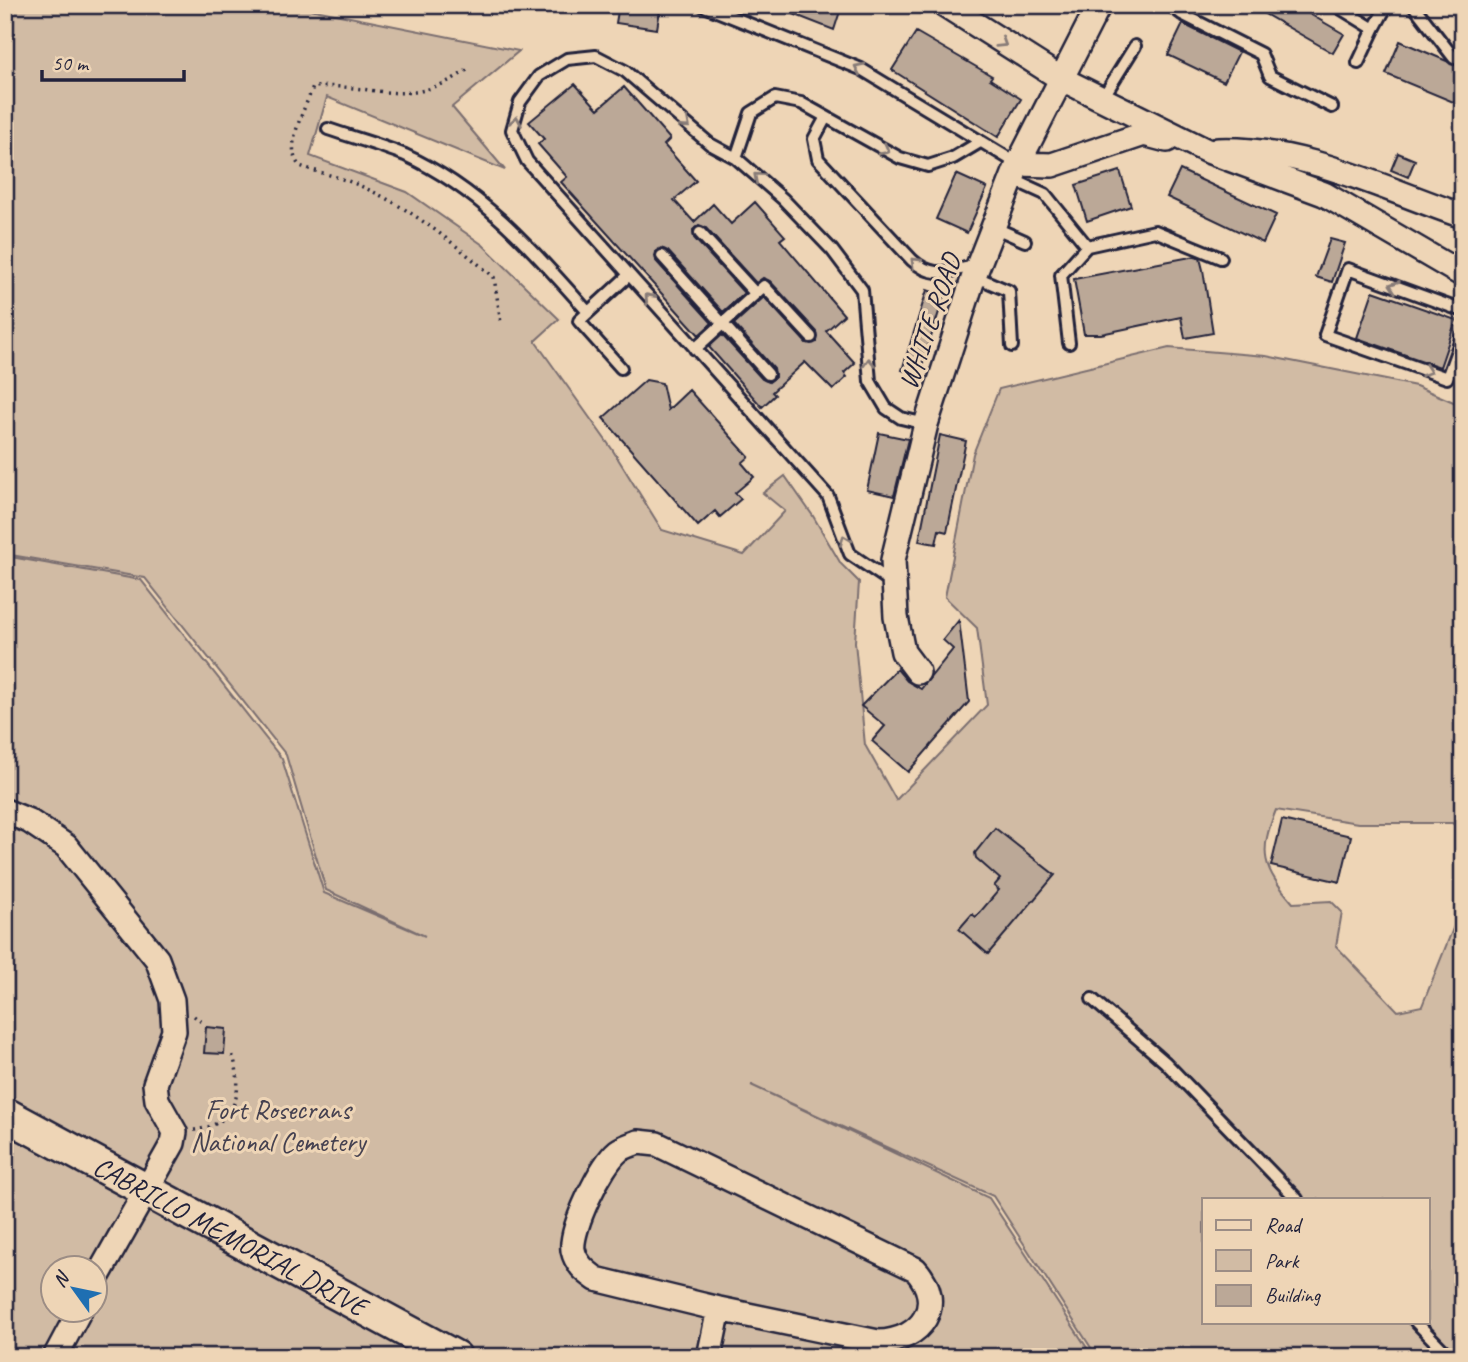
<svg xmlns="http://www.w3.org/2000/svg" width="1468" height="1362" font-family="Caveat,sans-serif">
<rect width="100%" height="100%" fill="#eed5b6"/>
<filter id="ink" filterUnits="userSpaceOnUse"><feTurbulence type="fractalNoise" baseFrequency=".0143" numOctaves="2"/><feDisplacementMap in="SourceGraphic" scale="14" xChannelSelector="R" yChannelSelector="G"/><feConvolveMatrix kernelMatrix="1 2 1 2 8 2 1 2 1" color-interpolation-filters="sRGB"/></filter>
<g filter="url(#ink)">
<path fill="#d1bba4" stroke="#7a6e70" stroke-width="2" fill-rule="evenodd" d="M5,5H290L519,51L452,107L505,170L327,97L310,156L407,192L483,245L559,319L535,341L612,449L662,530L744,555L785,511L763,493L785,476L813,516L841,564L859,582L855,642L865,745L896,800L987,705L977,628L945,597L973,454L999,389L1169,348L1266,356L1416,386L1463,406V829L1452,823H1358L1276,810C1258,854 1263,868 1293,903L1331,901L1342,912L1336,946L1398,1011L1422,1006L1454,926L1463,915V1357H1097L993,1196L751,1085L989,1198L1093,1357H5V556L141,580L282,759L324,893L425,936L326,890L286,755L145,578L5,554ZM1204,1199H1428V1322H1204ZM52,1268H94V1310H52Z"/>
<path fill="#bba897" stroke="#22223b" stroke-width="2" d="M619,5L660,10L657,29L616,23Z
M770,5H842L834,30Z
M1249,5H1294L1344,34L1333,53Z
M1183,24L1239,52L1224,82L1168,55Z
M916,32L992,76L990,79L1021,99L998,137L892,70Z
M1400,41L1463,68V106L1386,74Z
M575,84L598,109L624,87L670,139L664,145L696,181L674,200L694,222L713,204L731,224L755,202L785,236L780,240L844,315L826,331L855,363L844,373L847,377L833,390L805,362L772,392L775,395L762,407L709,347L722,335L762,379L769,382L775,377L774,369L734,324L764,297L806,343L817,342V332L770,281L763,278L756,283L706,228L699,225L693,230L694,238L744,293L723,312L668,251L661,248L656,251V261L712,323L699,335L561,182L567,177L538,144L544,139L529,122Z
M1398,153L1415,160L1408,177L1391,170Z
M1180,170L1276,215L1263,243L1167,197Z
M1120,171L1131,206L1087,221L1076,185Z
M956,174L987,188L967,233L936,219Z
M1330,239L1345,243L1332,282L1316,277Z
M1196,256L1200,258L1203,270L1213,333L1185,338L1181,317L1101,334H1084L1074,279Z
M927,290L944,296L919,375L902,370Z
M1373,291L1456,320L1440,367L1357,338Z
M646,380L662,383L668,410L689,390L749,457L742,463L754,477L735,493L741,499L720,517L715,511L698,526L603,418Z
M879,433L908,439L894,496L867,490Z
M940,435L966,441L947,532L939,530L936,544L919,541Z
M959,620L969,702L908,772L872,741L885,726L861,706L897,669L907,681L921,689L953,649L943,640Z
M1282,820L1351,836L1340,882L1271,866Z
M995,828L1055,875L988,954L959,929L972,914L976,917L999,890L994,886L1000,879L976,858L975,853Z
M206,1027L226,1029L224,1054L204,1053Z"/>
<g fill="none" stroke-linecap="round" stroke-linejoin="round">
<g stroke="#22223b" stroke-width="16">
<path id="lane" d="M702,5L861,69L1018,164
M1170,5L1182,14L1261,54L1270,76L1332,107
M1335,5L1374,29L1358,63
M1413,5L1454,58
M1374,29L1387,5
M1102,99L1135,46
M826,117L814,139L818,159L912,260C935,281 950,269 978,266
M328,129C354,138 381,145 405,155C481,189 535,252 588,312
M736,158L710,144L625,71L596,56L567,59L539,76L520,102L512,130L527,161L828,496L850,554L893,583
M1012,179L1045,194L1087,246L1061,275L1069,343
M993,227L1025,241
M700,233L755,293
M1087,246L1155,231L1221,258
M662,256L768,374
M974,276L1009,291L1012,346
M1463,311L1348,269L1325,335L1447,378L1463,334
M695,349L764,286L811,337
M621,368L579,321L629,275
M926,424L901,418L886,408L870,381L862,290L832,250L783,199L736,158L751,113L775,98L801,103L900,158L928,166L953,158L980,142
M1092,999L1165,1062L1297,1199
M1416,1322L1450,1357"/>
</g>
<g stroke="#22223b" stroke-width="28">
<path id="street" d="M945,5L1060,78L1205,150L1324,194L1463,275
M1218,150C1303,147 1383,189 1463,216
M1018,164L1052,165L1144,134L1167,140
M918,672L903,652L896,617L893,560L926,424L974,276L1018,164L1099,5
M5,811L29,821L66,846L157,959L172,1000L174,1031L155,1084L157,1100L175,1132L173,1143L94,1283
M638,1142L657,1144L915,1269C947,1304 922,1341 878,1342L719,1309L596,1279C585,1271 576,1264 573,1250C570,1229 601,1165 618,1151C623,1147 631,1145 638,1142Z
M55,1357L80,1310
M709,1357L719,1309"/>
</g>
<g stroke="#22223b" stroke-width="37">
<g id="secondary">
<path id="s1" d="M5,1114L455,1357"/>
</g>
</g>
<path stroke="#22223b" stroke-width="3.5" stroke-dasharray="2 5" stroke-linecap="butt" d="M467,70C406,112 375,82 313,87C306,107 282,148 300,166C317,172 336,176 353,183C405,203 452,242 494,277L501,323
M194,1016L204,1024
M194,1130C239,1125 245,1086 231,1051"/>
<use href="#lane" stroke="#eed5b6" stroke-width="10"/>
<use href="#street" stroke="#eed5b6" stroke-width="23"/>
<use href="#secondary" stroke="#eed5b6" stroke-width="32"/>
</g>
<defs><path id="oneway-chevron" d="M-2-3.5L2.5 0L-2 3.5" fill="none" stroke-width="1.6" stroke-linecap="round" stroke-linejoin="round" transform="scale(1.75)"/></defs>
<g stroke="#887c78">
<use href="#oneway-chevron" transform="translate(1002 43) rotate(32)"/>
<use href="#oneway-chevron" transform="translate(859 68) rotate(-154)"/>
<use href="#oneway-chevron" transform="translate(516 121) rotate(-80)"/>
<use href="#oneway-chevron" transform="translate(686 124) rotate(41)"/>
<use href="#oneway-chevron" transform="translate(885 150) rotate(28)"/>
<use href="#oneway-chevron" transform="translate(758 177) rotate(-139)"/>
<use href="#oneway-chevron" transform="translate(915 262) rotate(-136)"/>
<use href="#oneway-chevron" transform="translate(1394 286) rotate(-161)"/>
<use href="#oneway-chevron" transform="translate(649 298) rotate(-132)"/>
<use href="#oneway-chevron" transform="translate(869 363) rotate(-92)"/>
<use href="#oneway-chevron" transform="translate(1427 371) rotate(19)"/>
<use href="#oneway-chevron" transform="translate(845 540) rotate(-111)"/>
</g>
</g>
<g text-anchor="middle" stroke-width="6" stroke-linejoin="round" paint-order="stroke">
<g font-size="28" fill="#22223b" stroke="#eed5b6">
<text transform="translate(929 321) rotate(-71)" y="10">WHITE ROAD</text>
<text dy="10" stroke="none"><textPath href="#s1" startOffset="256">CABRILLO MEMORIAL DRIVE</textPath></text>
</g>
<g font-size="28" fill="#454150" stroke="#eed5b6">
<text x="278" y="1119">Fort Rosecrans<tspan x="278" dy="32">National Cemetery</tspan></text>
</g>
</g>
<rect width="1468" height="1362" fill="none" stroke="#eed5b6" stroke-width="28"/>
<rect x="14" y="14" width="1440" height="1334" fill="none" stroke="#22223b" stroke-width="2.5" filter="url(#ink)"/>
<rect x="1202" y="1198" width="228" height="126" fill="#eed5b6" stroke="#9c8d85" stroke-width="2"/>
<rect x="1216" y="1220" width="35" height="10" fill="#eed5b6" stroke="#9c8d85" stroke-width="2"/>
<text x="1265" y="1232" font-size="21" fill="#22223b">Road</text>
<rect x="1216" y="1250" width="35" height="21" fill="#d1bba4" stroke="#9c8d85" stroke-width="2"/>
<text x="1265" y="1268" font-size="21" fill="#22223b">Park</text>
<rect x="1216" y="1285" width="35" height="21" fill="#bba897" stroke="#9c8d85" stroke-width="2"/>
<text x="1265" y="1302" font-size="21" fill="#22223b">Building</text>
<g transform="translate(74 1289) rotate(303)"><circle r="33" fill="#eed5b6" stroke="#9c8d85" stroke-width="2"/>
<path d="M0-5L12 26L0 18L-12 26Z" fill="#1f6fb2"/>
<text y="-10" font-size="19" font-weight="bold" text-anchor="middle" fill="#22223b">N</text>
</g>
<path d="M42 70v10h142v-10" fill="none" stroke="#22223b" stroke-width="3.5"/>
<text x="52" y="70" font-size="21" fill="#22223b" stroke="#eed5b6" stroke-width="5" paint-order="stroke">50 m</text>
</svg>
